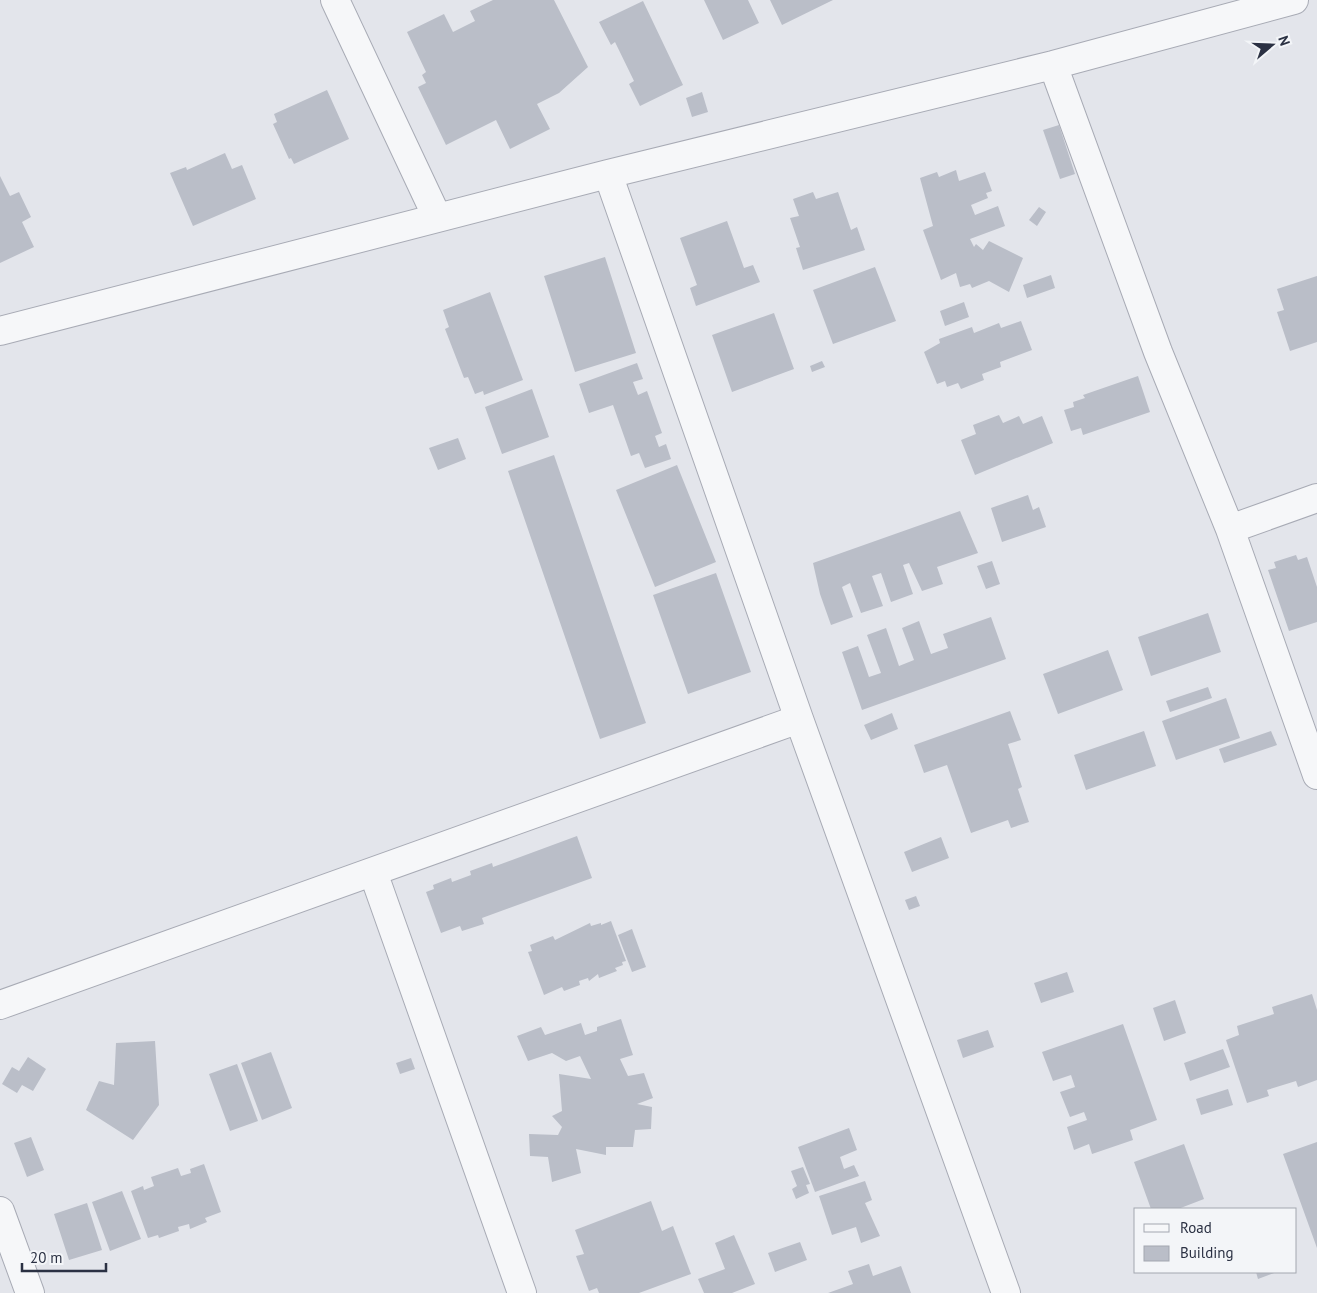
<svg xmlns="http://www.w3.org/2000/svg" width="1317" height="1293" font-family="'PT Sans',sans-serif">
<rect width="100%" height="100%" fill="#e3e5eb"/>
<path fill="#babec8" d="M493,0H554L588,67L559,93L537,104L550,129L510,149L496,120L446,145L418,87L426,83L422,75L426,72L407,32L444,14L453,32L475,21L470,11Z
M704,0H748L759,23L723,40Z
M770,0H833L782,25Z
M643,1L683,85L640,106L629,84L634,81L615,42L611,45L599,22Z
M327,90L349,139L294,164L291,158L289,159L273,124L277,122L274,114Z
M702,92L708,112L692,117L686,98Z
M1059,125L1075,174L1060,179L1043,130Z
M225,153L232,169L242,165L256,199L193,226L170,173L186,167L187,170Z
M956,170L959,181L985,172L992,191L986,193L988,198L971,205L975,215L998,206L1005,226L970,239L974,247L976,244L983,250L989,241L1023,258L1009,292L989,281L972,288L970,284L960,287L956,273L941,280L923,230L933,226L920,178L937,172L939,177Z
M0,176L10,196L19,192L31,217L22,222L34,247L0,263Z
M813,192L816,199L838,192L851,230L857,227L865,250L803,270L796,248L800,247L790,218L799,216L793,199Z
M1039,207L1046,212L1037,226L1029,220Z
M727,221L744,268L753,265L760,282L696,306L690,288L697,285L680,238Z
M605,257L636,353L575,372L544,276Z
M875,267L896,321L833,344L813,290Z
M1051,275L1055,288L1027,298L1023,285Z
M1317,276V342L1290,351L1277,312L1284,310L1277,289Z
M490,292L523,380L484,395L483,391L475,394L468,377L464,378L445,329L449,327L443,310Z
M964,302L969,317L945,326L940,311Z
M774,313L794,369L732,392L712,335Z
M1021,321L1032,350L1000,362L1001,367L982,374L984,380L961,389L958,383L947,387L945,381L937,384L924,352L940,343L939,339L972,327L974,333L999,323L1001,328Z
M822,361L825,367L812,372L810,366Z
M637,363L643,379L633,382L638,395L647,391L662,433L655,436L659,447L666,444L671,459L645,468L639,453L631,456L613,405L589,413L579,384Z
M1138,376L1150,412L1083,435L1081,428L1071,431L1064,410L1074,407L1073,402L1085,398L1083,395Z
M532,389L549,437L502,454L485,407Z
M999,415L1003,423L1019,416L1023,424L1042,416L1053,443L975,475L961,440L976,434L973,425Z
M458,438L466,459L438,470L429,448Z
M554,455L646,723L600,739L508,471Z
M677,465L716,562L655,587L616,490Z
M1028,495L1033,510L1039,507L1046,527L1002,542L991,508Z
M960,511L978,553L937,567L943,584L922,591L909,563L903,565L913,594L891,602L881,573L872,576L883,606L861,613L850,583L842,587L853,617L831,625L820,594L813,563Z
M1296,555L1298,560L1307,557L1317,587V622L1289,631L1268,570L1276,568L1274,562Z
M992,561L1000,584L986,589L977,566Z
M716,573L751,672L688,694L653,595Z
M1208,613L1221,652L1151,676L1138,637Z
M991,617L1006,659L862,710L842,652L858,646L869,677L881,673L867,635L886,628L899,666L914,660L902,628L919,621L931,654L948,648L943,634Z
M1108,650L1123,690L1058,714L1043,674Z
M1208,687L1212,698L1170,712L1166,701Z
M1226,698L1240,738L1176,760L1162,721Z
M1010,711L1021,740L1008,744L1022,787L1018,789L1029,822L1011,828L1008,820L971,833L947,765L924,773L914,745Z
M892,713L898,729L871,740L864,725Z
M1144,731L1156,766L1086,790L1074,755Z
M1271,731L1277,745L1224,763L1219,749Z
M577,836L592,878L482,918L484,924L462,931L460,926L441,933L426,892L434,889L433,885L451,878L452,882L471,875L470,871L492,863L493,867Z
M941,837L949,858L912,872L904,852Z
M916,896L920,906L909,910L905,900Z
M611,921L626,961L622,962L623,965L615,968L617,971L599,978L598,974L589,981L588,978L579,981L580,985L564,991L562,987L544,995L528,952L532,951L530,945L553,936L555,940L590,923L591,926L601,923V925Z
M632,929L646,967L632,972L618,935Z
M1067,972L1074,992L1041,1003L1034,983Z
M1312,994L1317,1010V1080L1298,1087L1296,1081L1267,1090L1269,1096L1247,1103L1226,1040L1239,1035L1237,1026L1274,1014L1272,1007Z
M1175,1000L1186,1033L1164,1041L1153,1008Z
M621,1019L633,1055L620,1059L628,1076L644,1073L653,1098L637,1104L652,1107L651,1129L635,1130L633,1147H606V1155L576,1149L581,1173L552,1182L548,1157L530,1156L529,1134L558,1135L562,1127L552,1116L562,1111L559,1074L591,1079L580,1056L566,1061L552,1053L528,1061L517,1036L541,1027L545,1035L581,1023L585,1035L597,1031V1027Z
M1123,1024L1157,1120L1130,1130L1133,1140L1092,1154L1089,1144L1074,1150L1067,1127L1087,1120L1084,1112L1070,1117L1060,1092L1075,1087L1071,1075L1053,1081L1042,1052Z
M988,1030L994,1047L963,1058L957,1040Z
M155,1041L159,1105L133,1140L86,1110L99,1081L114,1085L116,1043Z
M1223,1049L1230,1067L1190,1081L1184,1063Z
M271,1052L292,1108L262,1120L241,1063Z
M28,1057L46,1069L33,1091L22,1085L17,1093L2,1084L12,1067L19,1071Z
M411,1058L415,1069L400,1074L396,1063Z
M237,1064L258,1121L230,1131L209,1074Z
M1228,1089L1233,1105L1201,1115L1196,1099Z
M849,1128L857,1150L840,1157L844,1169L854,1165L859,1176L815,1192L798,1147Z
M31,1137L44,1170L27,1177L14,1143Z
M1317,1142V1248L1283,1154Z
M1184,1144L1204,1199L1178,1209H1151L1134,1162Z
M204,1164L221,1212L205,1218L207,1222L190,1229L189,1224L178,1227L179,1231L159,1238L158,1235L148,1238L131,1191L143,1186L144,1190L154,1186L151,1177L178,1168L181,1176L191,1173L190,1169Z
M803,1167L810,1184L806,1185L809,1193L796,1199L792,1189L797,1186L791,1171Z
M865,1181L872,1200L865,1203L880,1236L861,1243L856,1227L832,1235L819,1196Z
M122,1191L141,1239L110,1251L92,1202Z
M651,1201L662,1231L673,1226L691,1274L639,1293H599L597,1288L589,1291L576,1256L584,1254L575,1230Z
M87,1203L102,1250L69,1260L54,1214Z
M734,1235L755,1284L732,1293H704L698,1279L725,1269L715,1243Z
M800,1242L807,1260L775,1272L768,1253Z
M869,1264L873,1276L901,1266L911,1293H828L853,1284L848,1271Z
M1256,1272H1277L1258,1279Z"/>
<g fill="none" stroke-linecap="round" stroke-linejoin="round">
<g stroke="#a8abb5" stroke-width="30">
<path id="minor" d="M335,0L437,217
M1053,65L1158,352L1230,529L1317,775
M608,174L799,719L1006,1293
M0,331L608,174L1053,65L1294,0
M1230,529L1317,498
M373,872L522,1293
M0,1005L799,719
M0,1211L30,1293"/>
</g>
<use href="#minor" stroke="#f6f7f9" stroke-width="28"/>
</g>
<rect x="1134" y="1208" width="162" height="65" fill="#f3f5f8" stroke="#a3a7b0"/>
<rect x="1144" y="1224" width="25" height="8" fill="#f6f7f9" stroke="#a3a7b0"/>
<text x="1180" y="1233" font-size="15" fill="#2b3143">Road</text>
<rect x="1144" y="1246" width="25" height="15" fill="#babec8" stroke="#a3a7b0"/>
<text x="1180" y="1258" font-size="15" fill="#2b3143">Building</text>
<g transform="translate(1272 45) rotate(71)" stroke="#f3f5f8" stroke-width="4" paint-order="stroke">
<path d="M0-4L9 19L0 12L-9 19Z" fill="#2b3143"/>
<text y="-8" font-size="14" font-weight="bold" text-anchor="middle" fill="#2b3143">N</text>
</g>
<path d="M22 1263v8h84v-8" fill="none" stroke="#2b3143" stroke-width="2.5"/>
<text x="30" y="1263" font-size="15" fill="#2b3143" stroke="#f3f5f8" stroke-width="4" paint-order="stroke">20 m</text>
</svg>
